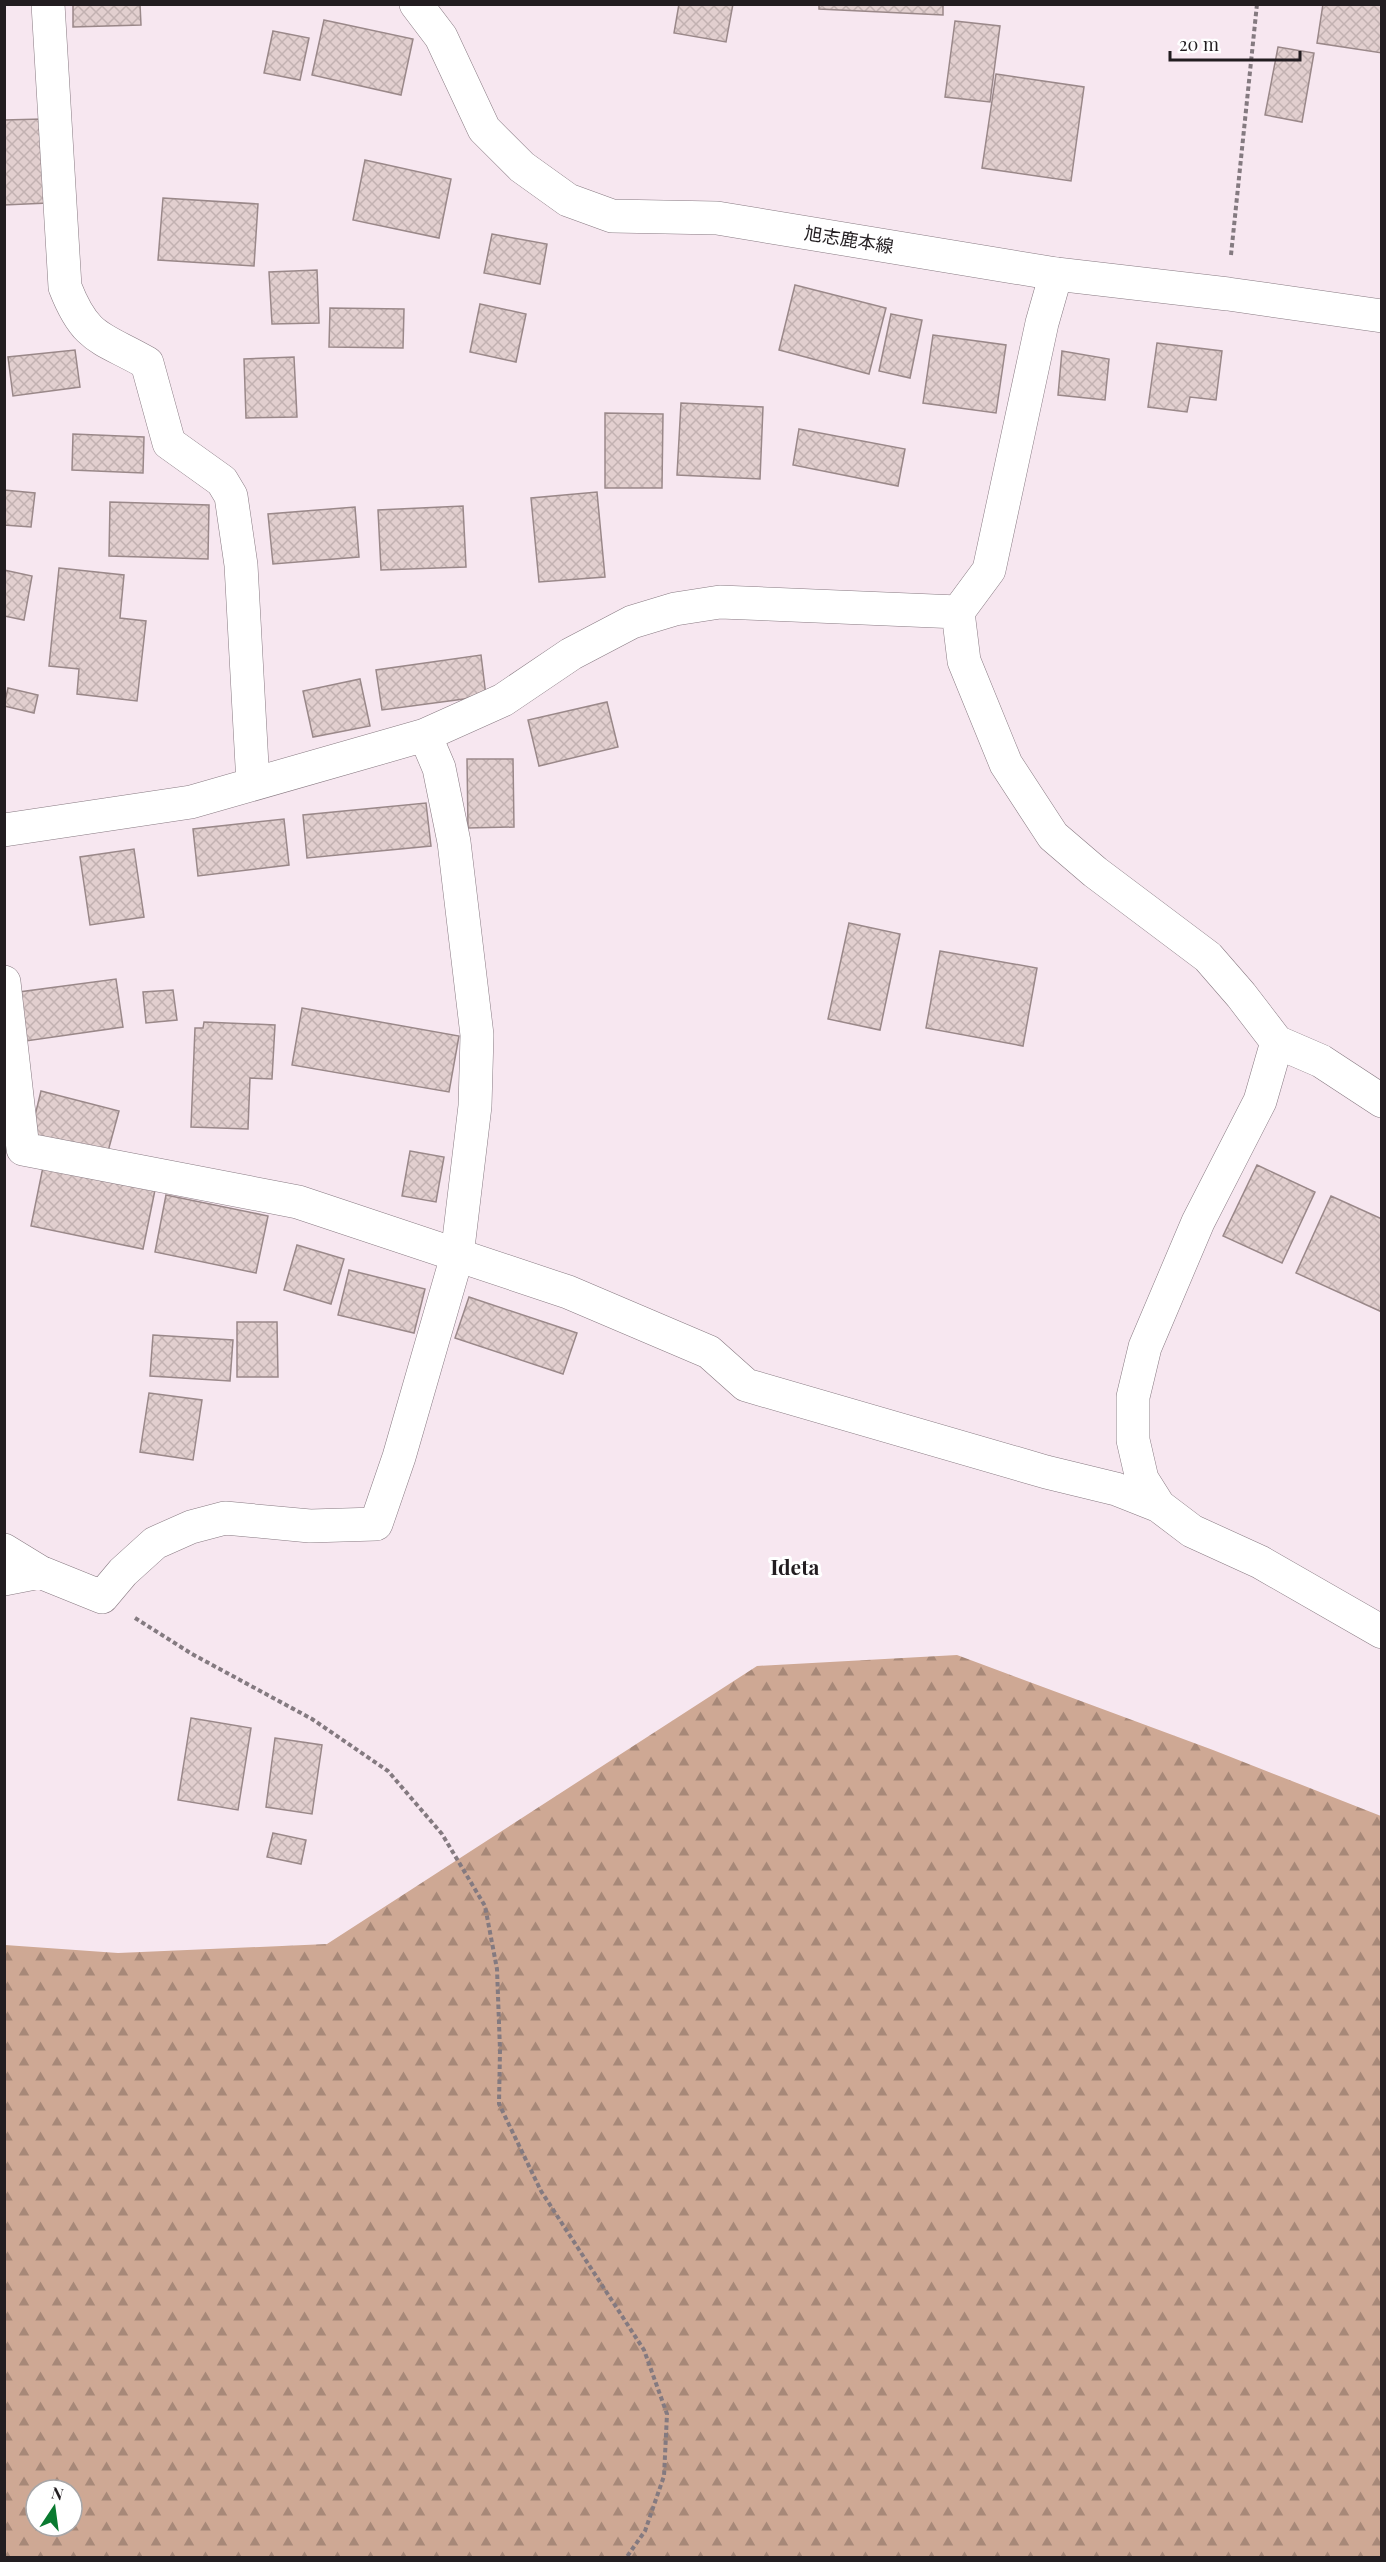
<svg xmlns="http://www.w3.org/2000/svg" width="1386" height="2562" font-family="'Playfair Display','Noto Sans JP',serif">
<defs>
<pattern id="forest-firs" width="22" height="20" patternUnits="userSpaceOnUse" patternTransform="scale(1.5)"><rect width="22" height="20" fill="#cea894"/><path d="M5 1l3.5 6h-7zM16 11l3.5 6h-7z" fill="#a78878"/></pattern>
<pattern id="building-cross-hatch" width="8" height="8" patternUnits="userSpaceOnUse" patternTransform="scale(1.5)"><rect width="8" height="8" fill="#e2cfcf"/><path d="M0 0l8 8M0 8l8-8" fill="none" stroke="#c2b1b1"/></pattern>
</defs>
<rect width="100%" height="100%" fill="#f7e7f0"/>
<path fill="url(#forest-firs)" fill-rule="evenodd" d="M957,1655L1213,1750L1381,1816V2557H5V1945L118,1953L327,1944L757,1666ZM36,2490H72V2526H36Z"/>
<path fill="url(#building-cross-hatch)" stroke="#9a8889" stroke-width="1.5" d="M73,4H140L141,25L73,27Z
M679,4H733L726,42L674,33Z
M819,4H943V15L819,9Z
M1323,4H1382V53L1317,43Z
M324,20L413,39L401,95L312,75Z
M955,21L1000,26L990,102L945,97Z
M273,31L309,38L300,80L264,73Z
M1278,47L1314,53L1302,122L1265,115Z
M996,74L1084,87L1071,181L982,168Z
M43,119L48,203L4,205V120Z
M365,160L451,179L439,238L353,220Z
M163,198L258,204L254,266L158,260Z
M492,234L547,244L540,284L484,273Z
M317,270L319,323L272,324L269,272Z
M795,285L886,308L869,374L779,350Z
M480,304L526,314L516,362L470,352Z
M330,308L404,309L403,348L329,347Z
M891,314L922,320L910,378L879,371Z
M933,335L1006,345L996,413L923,403Z
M1157,343L1222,351L1216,400L1190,397L1187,412L1148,407Z
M75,350L80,387L13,396L8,357Z
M1062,351L1109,359L1105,400L1058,395Z
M294,357L297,417L246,418L244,359Z
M681,403L763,407L760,479L677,475Z
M605,413L663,414L662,488H605Z
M799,429L905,449L898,486L793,465Z
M73,434L144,437L143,473L72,470Z
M4,490L35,493L31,527L4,525Z
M597,492L605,577L539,582L531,498Z
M110,502L209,505L208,559L109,556Z
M463,506L466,567L381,570L378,510Z
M355,507L359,557L273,564L268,514Z
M59,568L124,575L120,618L146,621L137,701L77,694L79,669L49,666Z
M4,570L32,576L24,620L4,616Z
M481,655L486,696L382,710L376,670Z
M360,679L370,726L313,737L303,691Z
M8,688L38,695L34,713L4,706Z
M607,702L618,747L539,766L528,720Z
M467,759H513L514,827L468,828Z
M426,803L431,846L307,858L303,815Z
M284,819L289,865L198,876L193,829Z
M134,849L144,917L90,925L80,857Z
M849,923L900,934L880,1030L828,1019Z
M940,951L1037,968L1023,1046L926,1028Z
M116,979L123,1027L26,1041L19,992Z
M173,990L177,1020L146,1023L143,992Z
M302,1008L459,1036L449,1092L292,1065Z
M204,1022L275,1025L272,1079L250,1078L248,1129L191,1127L195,1028H203Z
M41,1091L119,1111L107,1155L30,1136Z
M410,1151L444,1157L436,1202L402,1196Z
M1257,1165L1315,1192L1282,1263L1223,1236Z
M43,1167L155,1190L143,1249L31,1226Z
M166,1195L268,1216L256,1273L155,1252Z
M1331,1196L1382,1219V1312L1296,1273Z
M297,1245L344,1259L331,1304L284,1290Z
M349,1270L425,1289L414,1333L338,1315Z
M469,1297L577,1333L563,1374L455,1338Z
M237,1322H277L278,1377H237Z
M153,1335L233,1340L230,1381L150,1376Z
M149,1393L202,1400L193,1460L140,1452Z
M191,1718L251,1728L238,1810L178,1800Z
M275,1738L322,1745L312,1814L266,1807Z
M273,1833L306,1840L301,1864L267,1857Z"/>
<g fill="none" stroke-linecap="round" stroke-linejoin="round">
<g stroke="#887a82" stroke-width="34">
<path id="minor" d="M48,4L65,287C86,341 102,337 147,363L169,443L222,481L231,496L241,565L253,784
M1056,274L1042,323L989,570L958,612L964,661L1006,764L1053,836L1095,872L1208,957L1241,995L1277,1042L1321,1061L1382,1101
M4,830L191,802L425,735L503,700L571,654L632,622L675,609L720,602L958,612
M4,982L23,1149L298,1202L568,1292L709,1352L746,1385L1046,1472L1116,1489L1159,1506
M1277,1042L1260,1101L1198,1222L1145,1347L1133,1397V1440L1142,1479L1159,1506L1192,1531L1260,1562L1382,1632
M4,1550L40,1572
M4,1579L40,1572L102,1597L123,1572L155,1543L191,1527L225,1518L310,1526L376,1524L399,1457L457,1256L475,1106L477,1035L454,842L439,768L425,735"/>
</g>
<g stroke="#887a82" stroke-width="34">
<path id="major" d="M416,4L441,37L484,129L522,167L568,200L612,216L717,218L1056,274L1228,294L1382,316"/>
</g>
<path stroke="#847a80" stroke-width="4" stroke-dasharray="4.5 3" stroke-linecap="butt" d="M1231,255L1257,4
M135,1618L192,1654L312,1719L388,1771L442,1834L485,1906L497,1969L500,2050L499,2104L541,2191L644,2350L667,2414L664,2476L645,2531L626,2558"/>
<use href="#minor" stroke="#fff" stroke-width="33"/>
<use href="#major" stroke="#fff" stroke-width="33"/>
</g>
<g text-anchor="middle" stroke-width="6" stroke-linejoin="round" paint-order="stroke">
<g font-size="18" fill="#221d20" stroke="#fff">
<text transform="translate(849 240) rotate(9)" y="6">旭志鹿本線</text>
</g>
<g font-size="21" font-weight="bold" fill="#221d20" stroke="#fff">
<text x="795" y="1575">Ideta</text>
</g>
</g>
<rect width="1386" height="2562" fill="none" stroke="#221d20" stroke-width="12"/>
<g transform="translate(54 2508) rotate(13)"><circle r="28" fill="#ffffff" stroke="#a7a5a6" stroke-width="1.5"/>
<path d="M0-4.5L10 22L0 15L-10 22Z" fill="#0a7a30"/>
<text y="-9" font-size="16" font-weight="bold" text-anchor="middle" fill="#221d20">N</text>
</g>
<path d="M1170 51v9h130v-9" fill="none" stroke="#221d20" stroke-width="3"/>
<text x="1179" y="51" font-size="18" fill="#221d20" stroke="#ffffff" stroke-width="4.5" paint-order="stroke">20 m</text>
</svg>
